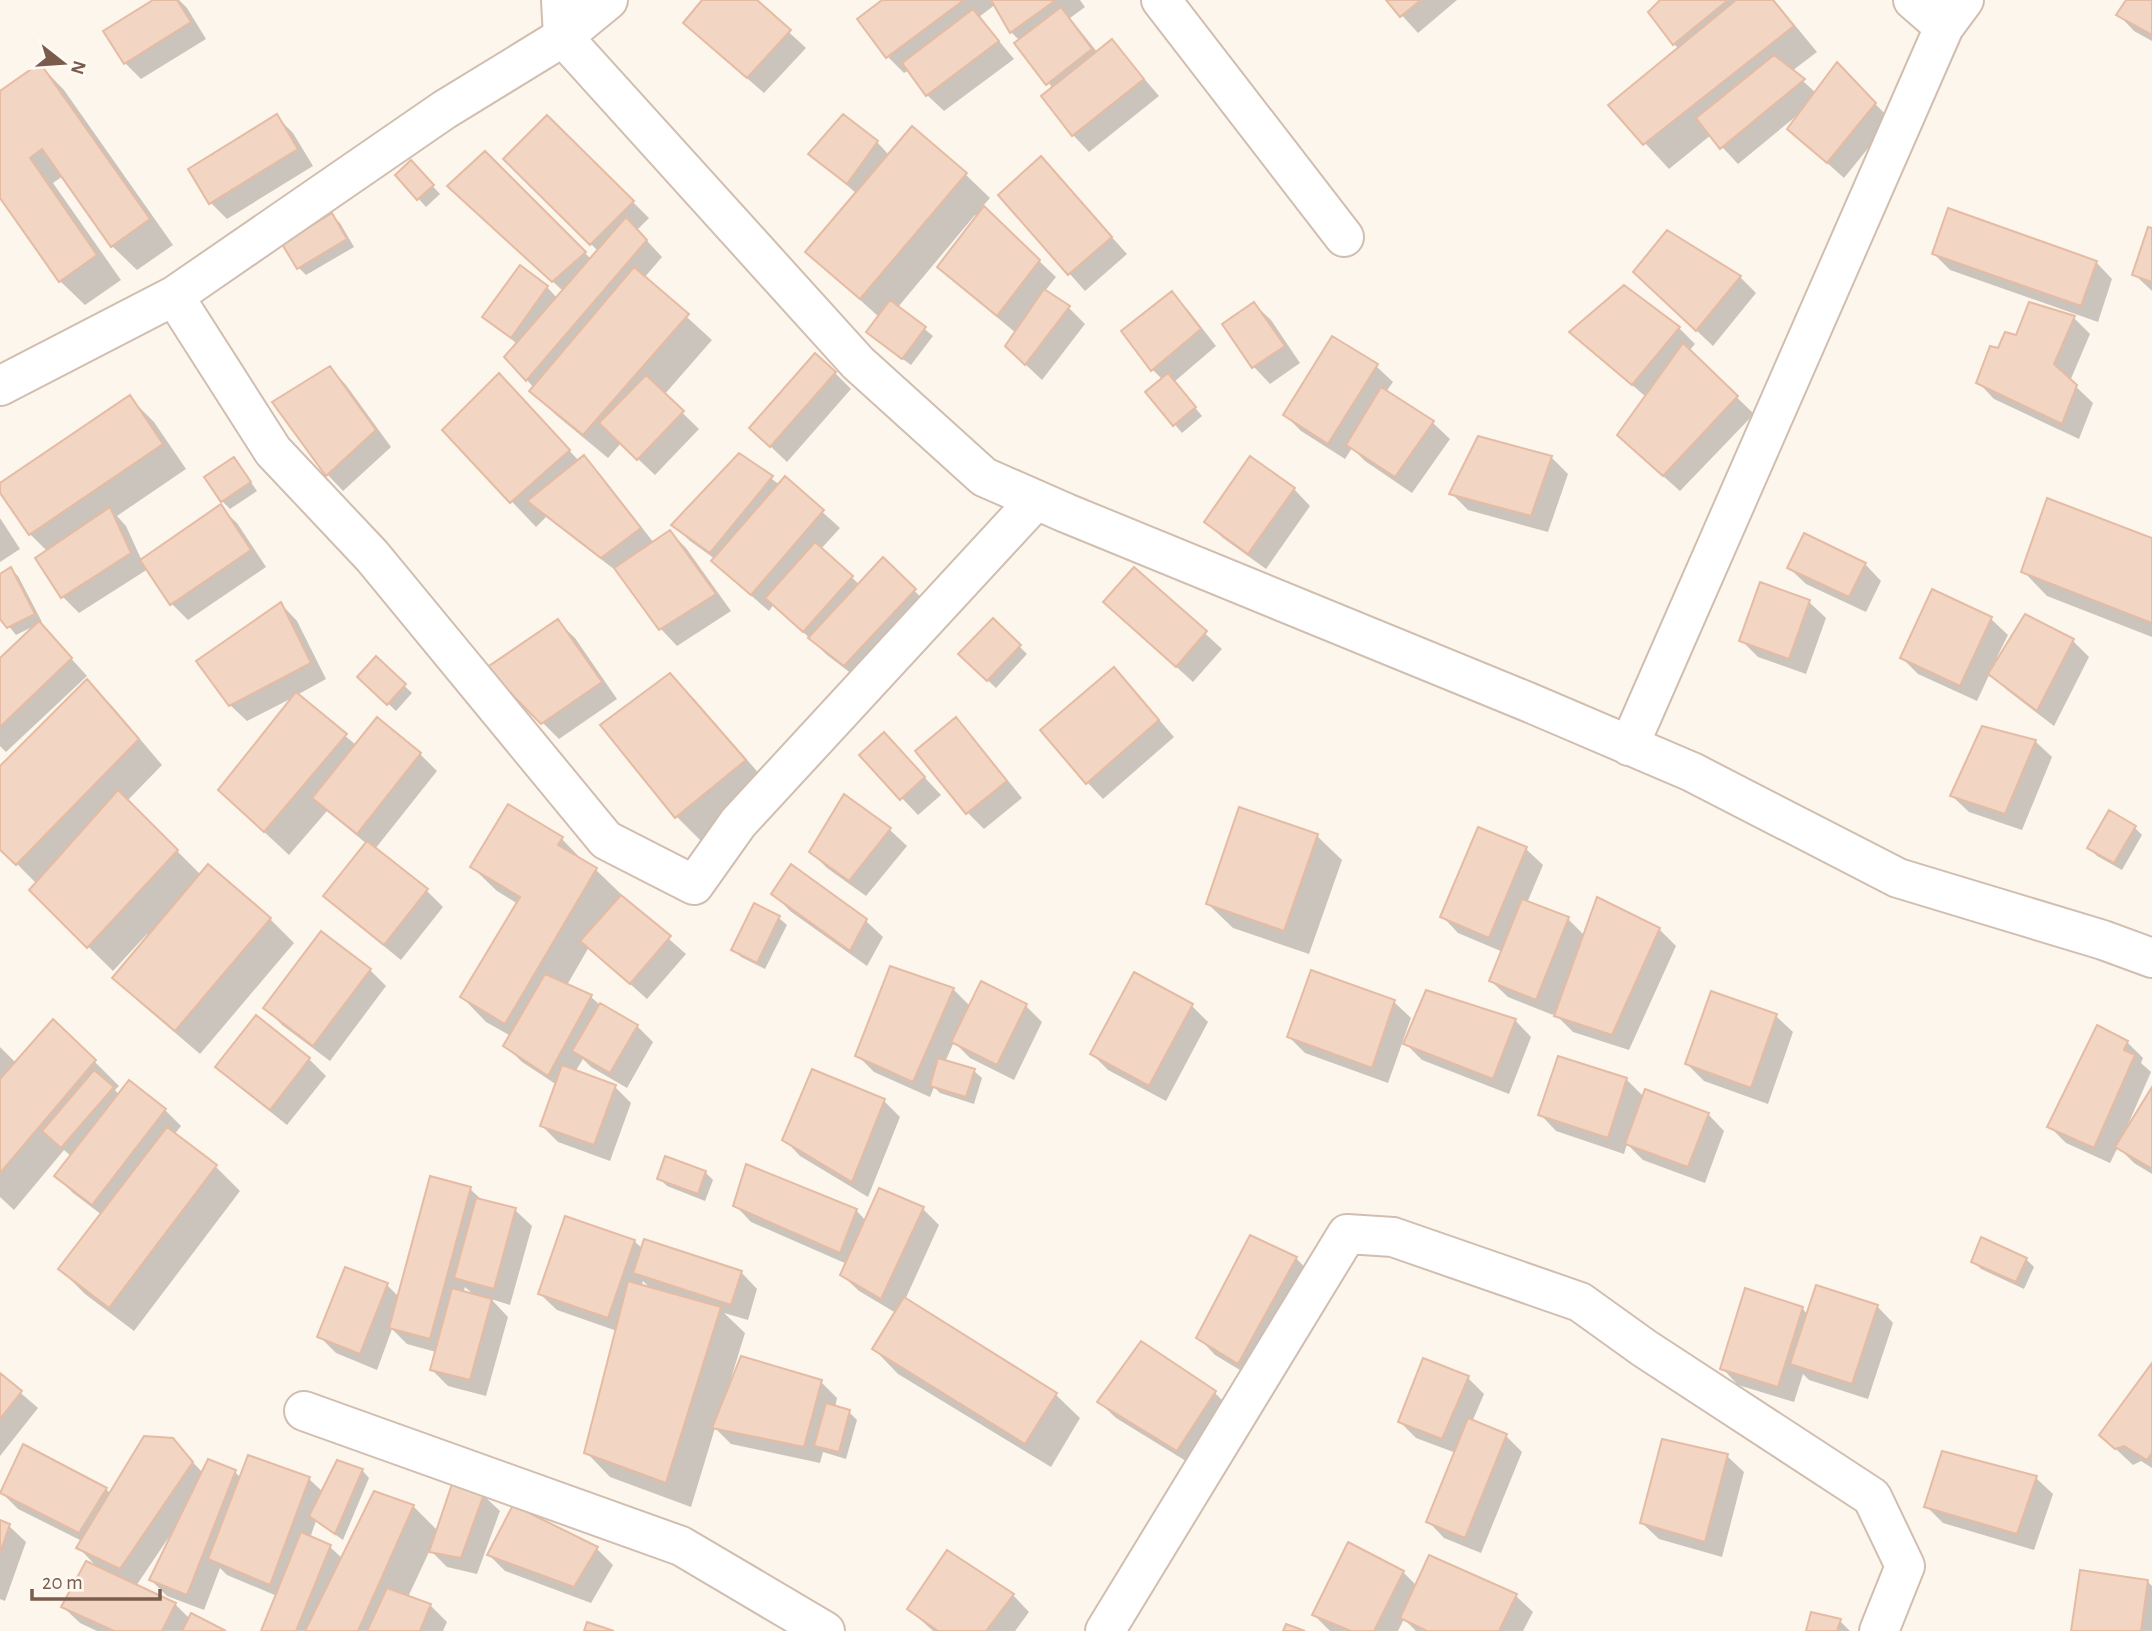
<svg xmlns="http://www.w3.org/2000/svg" width="2152" height="1631" font-family="'Alegreya Sans',sans-serif">
<rect width="100%" height="100%" fill="#fdf6ec"/>
<path fill="#0003" fill-rule="evenodd" d="M157,0H179L187,8L206,39L141,79L125,63Z
M704,0H754L806,48L764,93L702,39Z
M885,0H1080L1085,7L1070,18L1098,53L1112,41L1159,96L1089,152L1073,135L1053,89L1020,41L1011,32L996,4L979,17L1014,59L944,111L927,95L909,70L904,73L888,57Z
M1388,0H1457L1418,33Z
M1663,0H1774L1817,52L1792,71L1816,93L1837,65L1891,120L1844,178L1789,129L1800,113L1738,164L1711,135L1669,169L1610,105L1679,49L1674,44Z
M2128,0H2152V41L2134,31L2118,14Z
M40,65L64,90L173,245L137,270L112,246L63,176L53,183L121,280L85,305L60,281L0,195V94Z
M277,117L293,133L313,166L227,219L211,203Z
M547,117L649,218L637,230L662,257L644,278L712,340L664,395L699,429L655,475L621,443L608,458L556,415L531,391L534,388L527,380L517,344L484,316L547,287L557,298L563,291L466,202L485,153L591,259L598,251L506,159Z
M877,142L889,155L965,174L990,198L982,207L1056,277L1045,291L1068,307L1085,324L1042,380L1024,363L1016,333L956,283L939,267L978,217L975,215L898,307L933,336L911,365L876,340L879,317L807,252L857,194L811,154Z
M1041,158L1127,254L1085,291L1000,195Z
M411,163L440,194L426,207L397,175Z
M332,216L340,223L354,247L306,275L299,268Z
M2152,230V291L2134,274Z
M1934,254L2096,262L2112,279L2098,322L1950,270Z
M1740,277L1756,293L1713,346L1651,288Z
M1172,293L1188,310L1216,346L1174,382L1202,416L1182,433L1148,393L1163,380L1152,369Z
M1254,304L1271,320L1300,363L1270,384L1254,367L1224,324Z
M2074,318L2090,334L2070,381L2093,403L2079,439L1994,399L1978,382L1999,351L2017,337Z
M1679,328L1695,344L1689,351L1754,414L1680,491L1636,452L1646,397L1571,332Z
M1376,366L1393,382L1386,392L1433,423L1450,439L1412,493L1365,461L1352,448L1345,459L1301,431L1285,415Z
M330,368L346,385L391,447L343,491L327,474Z
M835,373L851,389L787,462L768,444Z
M130,398L154,422L186,469L117,516L126,526L142,561L220,507L237,523L266,567L188,620L172,604L148,569L79,613L63,597L37,559L48,552L30,534L0,489V486Z
M523,400L579,461L583,458L600,474L654,543L670,532L686,548L731,611L677,646L661,629L619,573L546,517L536,527L444,430Z
M739,455L780,485L785,478L840,528L821,549L860,585L883,560L931,607L861,681L827,655L774,604L769,611L730,577L714,561L715,559L690,541L673,525Z
M1551,457L1568,474L1548,532L1468,510L1452,494Z
M234,459L257,491L230,509L222,501Z
M1294,489L1310,506L1266,569L1223,538L1206,522Z
M0,518L20,549L0,562Z
M2152,540V637L2047,596L2023,571Z
M1865,564L1881,581L1866,612L1806,584L1789,568Z
M11,569L18,576L42,622L39,623L87,676L6,752L0,746V660L36,625L16,635L0,615V576Z
M1135,569L1222,649L1193,682L1105,602Z
M1761,585L1809,602L1826,618L1806,674L1758,657L1741,640Z
M1933,591L1991,619L2008,635L1997,657L2000,659L2073,641L2089,657L2054,726L2007,690L1990,673L1977,701L1918,674L1902,658Z
M281,604L297,621L326,679L297,695L356,745L377,720L420,754L437,771L375,849L427,891L443,907L401,960L342,912L326,896L367,844L327,811L289,855L245,814L296,696L247,721L230,705Z
M993,620L1027,654L996,688L960,654Z
M558,622L575,638L617,699L559,739L488,668Z
M376,659L412,693L396,711L360,677Z
M670,675L695,700L769,785L701,841L677,817L603,726Z
M87,682L112,706L162,765L127,801L201,875L270,919L294,943L200,1054L139,1002L114,977L149,936L147,934L113,971L31,890L37,884L0,847V769Z
M1130,686L1174,737L1103,799L1087,782Z
M955,720L972,736L1022,798L984,829L968,813L918,751Z
M2035,741L2052,757L2022,830L1969,812L1952,796Z
M900,751L941,795L918,815L861,755Z
M845,797L890,830L907,846L866,896L827,868L811,852Z
M2134,827L2142,835L2122,870L2097,856L2089,848Z
M1317,836L1342,860L1309,954L1233,928L1208,904Z
M562,839L586,864L596,870L621,894L620,896L686,954L647,999L589,947L567,985L591,997L599,1004L637,1026L653,1042L627,1088L591,1067L583,1059L575,1072L615,1087L631,1103L610,1161L558,1142L542,1126L557,1085L522,1062L505,1045L511,1036L486,1022L462,997L518,904L497,891L472,867Z
M1526,849L1543,865L1527,903L1568,919L1585,936L1659,929L1676,946L1629,1050L1573,1032L1554,1013L1553,1015L1508,997L1491,981L1503,952L1458,933L1442,916Z
M792,866L866,921L883,937L867,966L790,911L774,894Z
M755,905L779,918L787,925L765,969L741,957L733,949Z
M370,970L386,986L330,1061L282,1025L266,1008Z
M953,989L970,1006H1026L1042,1022L1014,1080L970,1058L954,1042L945,1062L974,1071L982,1078L974,1104L940,1093L934,1087L930,1097L874,1072L857,1055Z
M1394,1002L1411,1018L1388,1083L1305,1053L1289,1037Z
M1192,1006L1208,1022L1166,1101L1108,1070L1092,1054Z
M1776,1016L1793,1032L1768,1104L1704,1081L1687,1064Z
M256,1018L309,1059L326,1076L287,1125L234,1083L218,1067Z
M1515,1020L1531,1037L1509,1094L1422,1060L1405,1043Z
M2127,1042L2143,1058L2141,1063L2151,1072L2126,1129L2128,1130L2152,1090V1174L2134,1163L2118,1147L2110,1163L2066,1143L2049,1126Z
M0,1047L16,1063L94,1061L119,1086L115,1090L119,1095L165,1110L181,1126L174,1135L216,1167L240,1191L134,1331L85,1294L60,1269L102,1215L73,1193L56,1176L72,1157L64,1150L14,1210L0,1197Z
M1559,1058L1627,1080L1644,1097L1708,1114L1724,1131L1705,1183L1643,1160L1627,1144L1624,1154L1556,1131L1540,1114Z
M884,1101L900,1117L868,1197L800,1156L784,1139Z
M705,1172L713,1180L705,1201L667,1186L659,1178Z
M470,1189L483,1201L515,1210L532,1226L510,1305L491,1299L508,1317L486,1396L448,1386L431,1369L436,1352L407,1344L392,1329L377,1370L336,1353L319,1336L387,1285L399,1297ZM465,1287L474,1295L463,1293Z
M735,1205L856,1210L866,1221L923,1209L939,1225L905,1300L1055,1394L1080,1418L1051,1467L898,1374L874,1349L896,1313L859,1291L842,1275L847,1264L751,1222Z
M634,1241L643,1249L741,1272L757,1289L748,1320L724,1313L745,1333L729,1385L821,1382L837,1398L835,1408L849,1412L857,1420L846,1459L823,1452L820,1463L731,1444L715,1428L691,1507L610,1477L586,1452L617,1331L557,1310L540,1294ZM643,1281L652,1290L641,1287Z
M1296,1258L1312,1275L1255,1379L1215,1355L1199,1338Z
M2026,1259L2034,1267L2024,1289L1981,1269L1973,1261Z
M1877,1306L1893,1323L1868,1399L1809,1380L1803,1374L1794,1402L1738,1385L1722,1368L1802,1308L1808,1315Z
M1141,1343L1215,1393L1231,1409L1194,1466L1116,1418L1099,1402Z
M2152,1366V1468L2141,1461L2133,1465L2101,1435Z
M0,1375L38,1408L0,1456Z
M1468,1378L1484,1394L1472,1422L1506,1436L1522,1452L1481,1553L1444,1538L1428,1521L1456,1453L1416,1438L1400,1422Z
M172,1440L203,1473L235,1472L241,1478L309,1479L323,1492L362,1470L369,1478L343,1540L316,1521L310,1538L330,1547L343,1559L375,1493L414,1507L438,1531L483,1495L500,1511L477,1574L447,1567L430,1550L408,1597L430,1605L447,1622L443,1631H262L277,1596L227,1575L220,1568L204,1610L167,1596L151,1580L171,1538L169,1537L136,1586L175,1604L190,1619L222,1631H97L80,1623L63,1607L99,1569L78,1547L82,1541L18,1509L1,1492L106,1489L111,1494Z
M1727,1456L1744,1472L1722,1557L1659,1539L1642,1523Z
M2036,1478L2053,1494L2034,1550L1943,1523L1926,1506Z
M0,1522L9,1526L26,1542L5,1601L0,1599Z
M597,1549L613,1565L591,1603L505,1571L489,1555Z
M1430,1557L1516,1596L1533,1612L1523,1631H1416L1404,1619L1398,1631H1330L1314,1615L1403,1572L1417,1586Z
M2148,1582L2152,1586V1631H2073Z
M1013,1595L1029,1612L1015,1631H933L909,1609Z
M1840,1621L1850,1631H1808Z"/>
<path fill="#f3d5c3" stroke="#e6bba3" stroke-width="2" d="M153,0H177L191,22L124,64L103,31Z
M702,0H757L791,30L747,78L683,23Z
M882,0H964L886,58L857,19Z
M991,0H1056L1010,33Z
M1386,0H1421L1400,17Z
M1660,0H1728L1673,45L1648,12Z
M1736,0H1773L1794,26L1643,145L1608,105Z
M2126,0H2152V35L2116,15Z
M1061,7L1092,49L1046,85L1014,43Z
M973,9L999,41L926,96L902,63Z
M1112,39L1144,79L1072,136L1041,96Z
M1774,55L1805,79L1720,149L1696,118Z
M1837,62L1876,103L1827,163L1787,129Z
M40,63L150,219L111,247L42,149L30,158L97,255L59,282L0,198V91Z
M277,114L298,149L209,204L188,169Z
M843,114L878,141L847,184L808,154Z
M547,115L634,201L590,245L503,159Z
M912,126L967,173L860,299L805,252Z
M485,151L586,252L552,282L447,186Z
M1041,156L1112,237L1068,275L998,195Z
M411,160L434,185L417,200L395,175Z
M984,206L1040,260L997,316L937,267Z
M1948,208L2097,261L2081,306L1932,254Z
M332,213L347,239L297,269L282,244Z
M626,217L647,240L526,381L504,357Z
M2148,227L2152,228V282L2132,275Z
M1667,230L1741,276L1696,331L1633,272Z
M520,265L548,286L511,338L482,317Z
M634,267L689,314L583,435L529,391Z
M1624,285L1680,327L1632,385L1569,332Z
M1044,289L1070,306L1025,365L1005,346Z
M1172,291L1201,329L1151,371L1121,331Z
M890,300L926,327L902,359L866,332Z
M1254,302L1285,346L1252,368L1222,324Z
M2029,302L2075,316L2054,364L2077,385L2062,424L1976,383L1990,346L1998,348L2005,332L2016,335Z
M1332,336L1378,364L1328,444L1283,415Z
M1683,343L1738,396L1663,476L1617,435Z
M815,353L836,372L770,447L749,428Z
M330,366L376,430L326,476L272,402Z
M499,373L570,450L510,503L442,430Z
M1168,373L1196,407L1173,426L1145,392Z
M646,375L684,411L637,460L599,423Z
M1381,387L1434,421L1395,477L1346,445Z
M130,395L163,444L29,535L0,493V483Z
M1478,436L1552,456L1531,516L1449,494Z
M739,453L773,476L710,553L671,525Z
M584,455L641,528L601,558L527,501Z
M1250,456L1295,488L1248,554L1204,522Z
M234,457L251,482L221,502L204,477Z
M785,476L824,510L751,595L711,561Z
M2047,498L2152,538V623L2021,572Z
M221,504L251,550L170,605L140,560Z
M110,507L131,553L61,598L35,558Z
M670,530L716,594L659,630L614,568Z
M1804,533L1866,563L1849,597L1787,568Z
M815,542L853,576L803,632L765,598Z
M883,557L916,589L844,666L808,638Z
M11,567L35,614L7,628L0,619V574Z
M1134,567L1207,631L1176,667L1103,602Z
M1760,582L1810,600L1789,659L1739,641Z
M1932,589L1992,617L1960,686L1900,658Z
M281,602L311,663L229,706L196,661Z
M2025,614L2074,639L2037,711L1988,674Z
M993,618L1021,645L987,681L958,654Z
M558,619L602,682L541,724L486,668Z
M39,621L72,658L0,727V658Z
M376,656L406,684L387,705L357,677Z
M1114,667L1159,720L1086,784L1040,730Z
M670,673L746,760L675,818L600,725Z
M87,679L139,739L16,865L0,850V766Z
M296,692L347,734L264,832L218,790Z
M377,717L421,753L357,834L312,798Z
M956,717L1007,781L966,814L915,751Z
M1982,726L2036,740L2005,814L1950,796Z
M884,732L925,777L900,800L859,755Z
M118,790L178,850L87,948L29,890Z
M844,794L891,828L849,881L809,852Z
M508,804L563,837L558,845L597,868L505,1024L460,997L520,897L470,867Z
M1239,807L1318,834L1284,931L1206,904Z
M2109,810L2136,826L2114,863L2087,848Z
M1478,827L1527,847L1489,938L1440,917Z
M367,841L428,889L384,945L323,896Z
M208,864L271,918L175,1031L112,978Z
M791,864L867,919L850,951L771,894Z
M621,895L671,936L630,984L580,941Z
M1597,897L1660,928L1612,1035L1554,1016Z
M1522,899L1569,917L1536,1000L1489,981Z
M754,903L780,916L757,963L731,950Z
M321,931L371,969L313,1046L263,1008Z
M890,966L954,988L913,1082L855,1056Z
M1311,970L1395,1000L1372,1068L1287,1037Z
M1134,972L1193,1004L1149,1086L1090,1054Z
M545,974L592,995L548,1076L503,1046Z
M981,981L1027,1004L997,1065L951,1042Z
M1426,990L1516,1019L1493,1079L1403,1044Z
M1711,991L1777,1014L1751,1088L1685,1064Z
M600,1003L638,1025L610,1073L572,1051Z
M256,1015L310,1058L270,1110L215,1067Z
M53,1019L96,1060L0,1173V1079Z
M2097,1025L2128,1041L2124,1050L2135,1055L2094,1148L2047,1127Z
M1558,1056L1627,1078L1608,1138L1538,1115Z
M938,1058L975,1069L966,1097L930,1086Z
M562,1065L616,1085L594,1145L540,1126Z
M812,1069L885,1099L852,1182L782,1140Z
M94,1070L114,1087L61,1148L42,1131Z
M129,1080L166,1109L92,1205L54,1176Z
M2152,1087V1169L2115,1147Z
M1645,1089L1709,1113L1688,1167L1625,1144Z
M167,1127L217,1165L109,1308L58,1269Z
M665,1156L706,1171L698,1194L657,1179Z
M746,1164L857,1209L840,1253L733,1206Z
M430,1176L471,1187L430,1339L389,1328Z
M879,1188L924,1207L881,1299L840,1275Z
M476,1198L516,1208L494,1289L454,1278Z
M565,1216L635,1240L608,1318L538,1294Z
M1250,1235L1297,1257L1238,1364L1196,1338Z
M1981,1237L2027,1258L2016,1282L1971,1262Z
M644,1239L742,1271L731,1305L633,1273Z
M345,1267L388,1283L360,1354L317,1337Z
M628,1281L721,1307L666,1483L584,1453Z
M1816,1285L1878,1305L1852,1384L1790,1364Z
M452,1288L492,1299L470,1380L430,1370Z
M1745,1288L1803,1307L1778,1387L1720,1369Z
M904,1297L1057,1393L1025,1444L872,1349Z
M1141,1341L1216,1391L1177,1451L1097,1402Z
M741,1356L822,1380L804,1447L712,1428Z
M1423,1358L1469,1376L1442,1439L1398,1422Z
M2152,1363V1453L2147,1460L2124,1446L2115,1449L2099,1435Z
M0,1373L22,1391L0,1419Z
M826,1403L850,1410L839,1452L814,1446Z
M1468,1418L1507,1434L1465,1538L1426,1522Z
M144,1436L173,1438L193,1462L120,1569L76,1548Z
M1662,1439L1728,1454L1705,1542L1640,1523Z
M23,1444L107,1488L79,1533L0,1493Z
M1942,1451L2037,1476L2017,1534L1924,1507Z
M248,1455L310,1477L270,1585L208,1559Z
M208,1459L236,1470L187,1595L149,1580Z
M337,1460L363,1469L335,1534L309,1516Z
M452,1484L484,1494L461,1558L429,1552Z
M374,1491L414,1505L358,1631H305Z
M513,1505L598,1547L574,1587L487,1555Z
M0,1520L10,1524L0,1553Z
M301,1532L331,1545L296,1631H261Z
M1348,1542L1404,1571L1374,1631H1351L1312,1615Z
M947,1550L1014,1594L986,1631H938L907,1609Z
M1429,1555L1517,1594L1499,1631H1427L1400,1618Z
M86,1561L176,1603L162,1631H114L61,1607Z
M2080,1570L2148,1580L2141,1631H2071Z
M387,1588L431,1604L420,1631H367Z
M1811,1612L1841,1619L1837,1631H1806Z
M191,1613L226,1631H182Z
M587,1622L614,1631H584Z
M1286,1624L1305,1631H1283Z"/>
<g fill="none" stroke-linecap="round" stroke-linejoin="round">
<g stroke="#d1beb0" stroke-width="42">
<path id="street" d="M561,0L563,37L858,363L984,477L1066,513L1528,702L1692,772L1898,878L2103,940L2152,958
M1161,0L1344,237
M1913,0L1944,27
M174,296L273,451L372,556L606,840L694,885L738,823L1036,500
M0,386L174,296L444,110L563,37L608,0
M1629,746L1944,27L1964,0
M304,1411L681,1546L825,1631
M1105,1631L1347,1234L1393,1237L1580,1302L1644,1348L1872,1497L1905,1566L1879,1631"/>
</g>
<use href="#street" stroke="#fff" stroke-width="38"/>
</g>
<g transform="translate(63 63) rotate(107)" stroke="#fffaf3" stroke-width="5" paint-order="stroke">
<path d="M0-5L12 26L0 18L-12 26Z" fill="#7a5c4d"/>
<text y="-10" font-size="19" font-weight="bold" text-anchor="middle" fill="#7a5c4d">N</text>
</g>
<path d="M32 1589v10h128v-10" fill="none" stroke="#7a5c4d" stroke-width="3.5"/>
<text x="42" y="1589" font-size="21" fill="#7a5c4d" stroke="#fffaf3" stroke-width="5" paint-order="stroke">20 m</text>
</svg>
